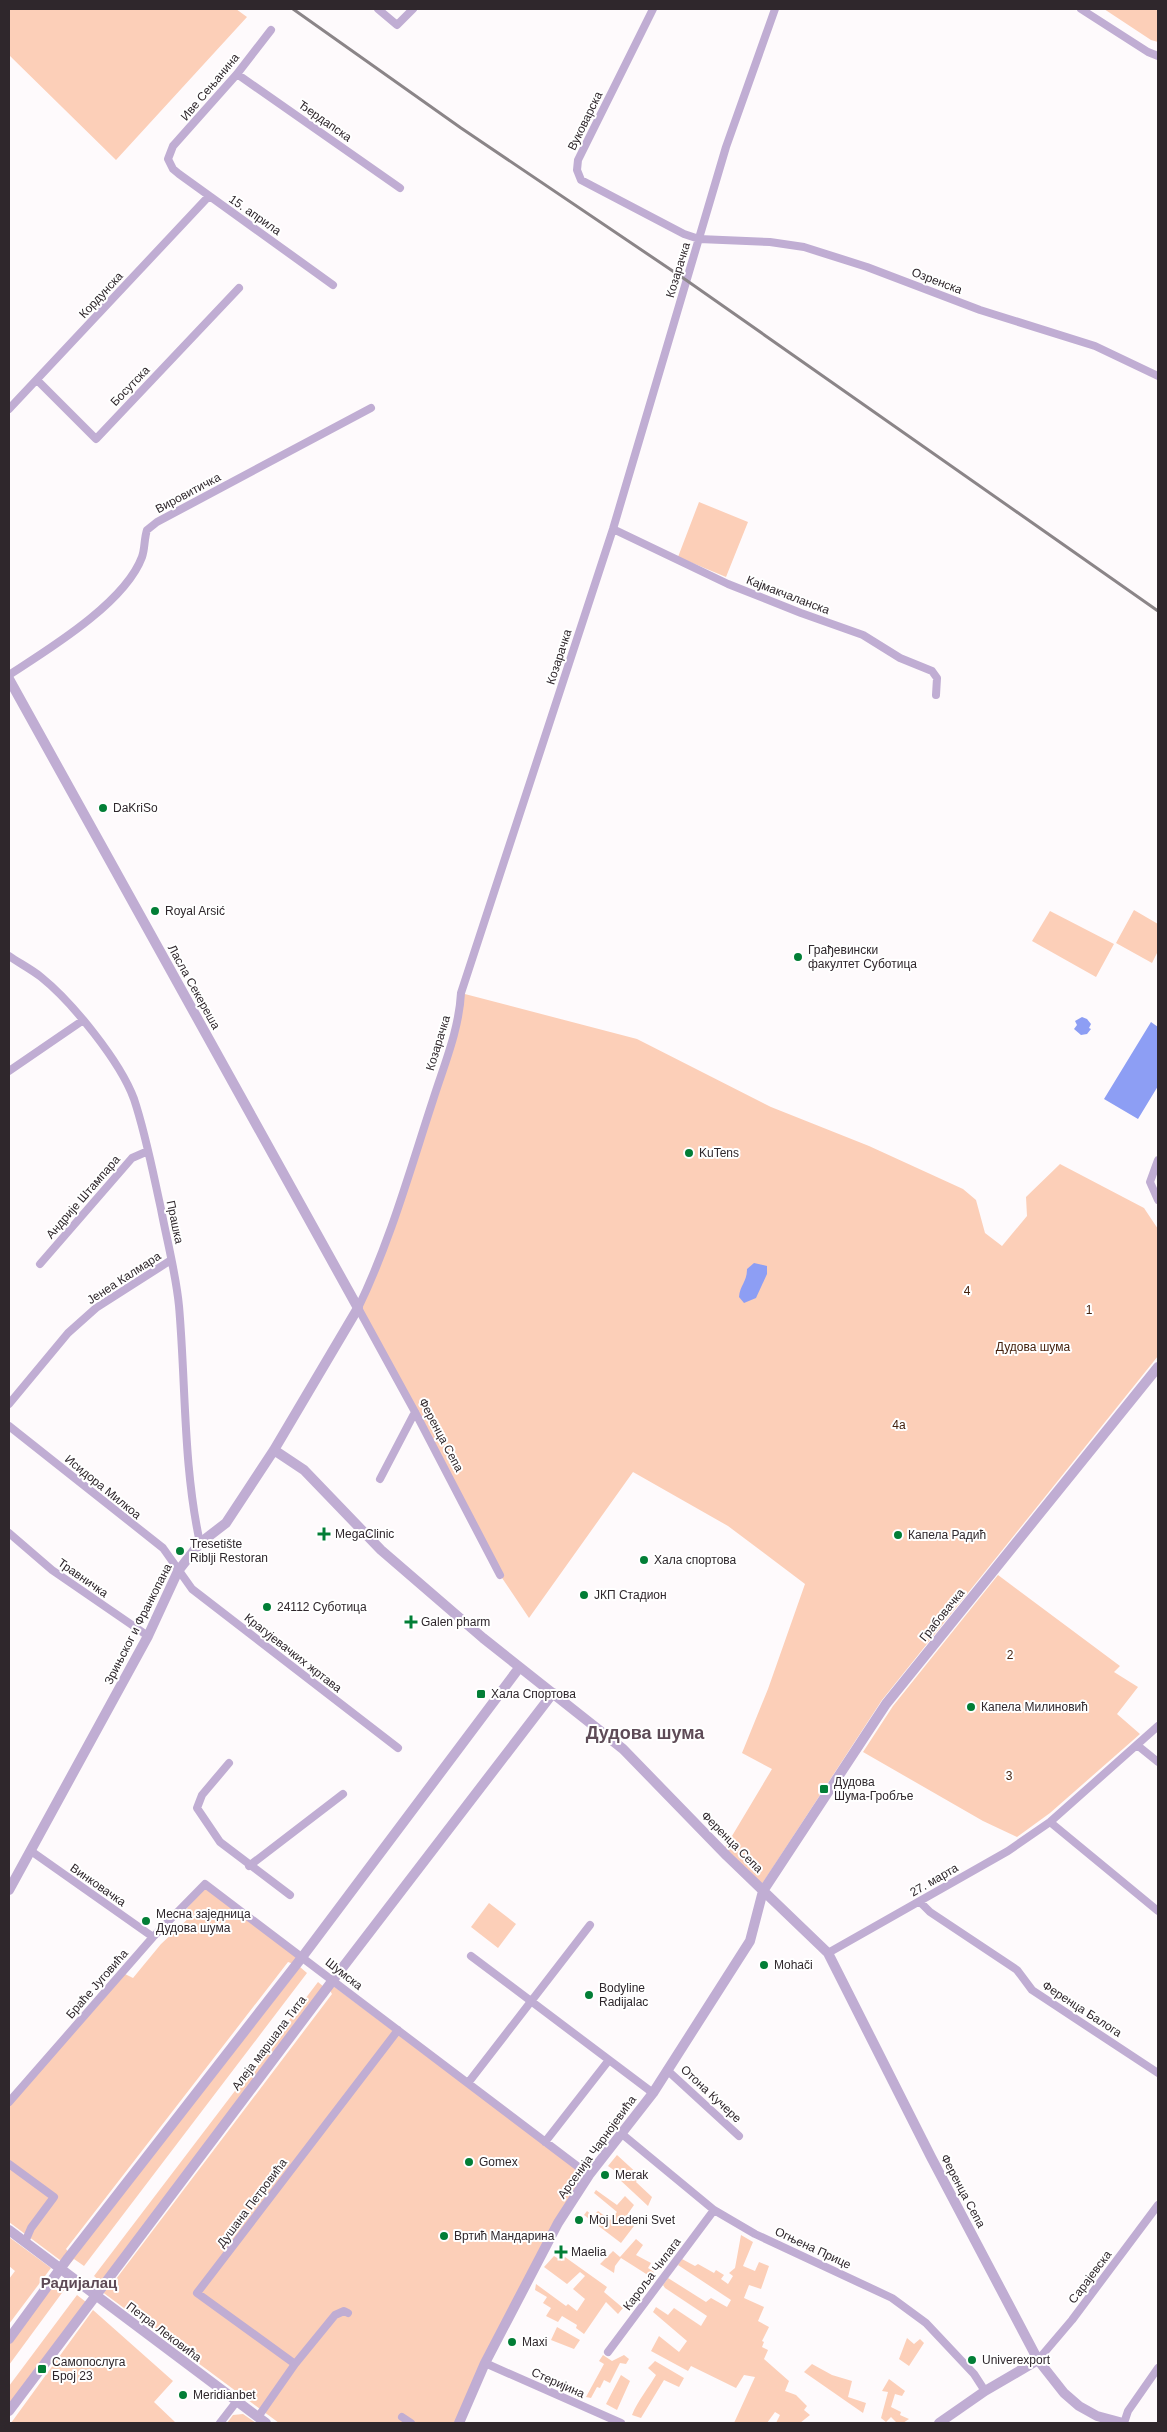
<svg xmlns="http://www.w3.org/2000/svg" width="1167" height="2432" font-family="Helvetica,sans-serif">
<rect width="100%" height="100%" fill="#fefafc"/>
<path fill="#fccfb8" d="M9,9H236L247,17L116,160L9,55Z
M1104,9H1158V42L1151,40Z
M699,502L748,522L726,577L678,557Z
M1134,910L1158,924V951L1152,963L1116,943Z
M1050,911L1114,944L1096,977L1032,941Z
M461,993L637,1039L771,1107L869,1146L963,1189L976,1200L985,1233L1002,1246L1027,1216L1026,1197L1060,1164L1144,1208L1158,1229V1356L882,1700L762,1884L723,1851L772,1769L742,1753L768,1689L805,1584L728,1526L633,1472L529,1618L500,1575L358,1308L373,1276L457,1024Z
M998,1575L1120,1666L1114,1672L1138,1687L1117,1714L1140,1734L1050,1813L1017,1837L983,1821L863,1752L893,1706Z
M206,1887L299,1957L294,1964L288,1962L66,2249L73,2258L300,1967L307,1973L84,2266L74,2259L68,2266L9,2222V2106L125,1974L133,1978L161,1944L191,1916L187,1908Z
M489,1903L516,1924L498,1948L471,1927Z
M318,1982L324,1987L101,2282L94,2276Z
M332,1985L586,2176L456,2423H279L101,2291L105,2284L110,2287L332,1994L329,1989Z
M617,2155L640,2176L636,2182L652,2197L648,2206L619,2179L621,2175L608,2166Z
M596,2190L617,2205L625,2196L634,2205L627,2215L637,2222L621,2243L584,2215L587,2211L593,2216L598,2211L610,2220L617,2212L594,2193Z
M741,2235L753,2242L743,2266L755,2271L759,2262L769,2266L761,2289L749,2285L744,2298L764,2307L758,2321L769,2327L762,2341L764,2342L762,2347L768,2350L764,2359L789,2381L785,2391L796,2395L807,2406L804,2410L810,2415L800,2423H776L780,2415L775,2412L767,2423H734L755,2377L744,2375L736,2388L691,2366L688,2371L651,2351L659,2336L679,2352L687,2341L653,2312L656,2307L668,2315L674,2308L701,2326L707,2316L665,2288L663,2285L668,2278L706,2302L711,2298L727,2307L731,2300L678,2265L682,2259L695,2266L698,2264L714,2273L716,2270L724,2275L721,2279L728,2284L733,2276L729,2273L735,2268Z
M9,2237L51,2268L9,2324V2279L15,2271L9,2266Z
M636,2239L643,2245L636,2255L651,2263L648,2268L654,2272L651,2277L621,2258L615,2266L614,2273L600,2264L613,2251L620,2257Z
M554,2256L562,2261L565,2257L607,2287L604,2292L623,2308L618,2314L606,2302L584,2334L576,2328L577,2325L562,2316L558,2322L546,2316L551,2308L543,2303L547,2297L535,2290L536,2284L566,2306L568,2304L577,2311L585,2299L573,2289L585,2276L580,2272L567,2284L544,2267Z
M56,2278L67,2286L9,2365V2344Z
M77,2295L86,2302L9,2405V2386Z
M93,2310L173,2381L154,2402L175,2422L11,2423Z
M557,2327L580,2340L574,2349L551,2340Z
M907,2338L914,2344L920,2339L924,2343L909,2366L899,2359Z
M603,2355L612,2361L624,2355L629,2359L626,2364L620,2363L610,2383L604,2380L600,2388L597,2387L591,2398L586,2397L604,2364L599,2361Z
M655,2361L684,2378L679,2387L664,2380L641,2418L632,2415C638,2400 648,2389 656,2375L648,2368Z
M812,2364L832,2375L852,2381L848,2397L866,2403L863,2413L804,2372Z
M621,2375L630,2381L617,2410L606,2404Z
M889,2379L905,2391L902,2396L895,2394L891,2407L901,2412L900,2415L909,2419L903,2423H897L891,2417L886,2422L881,2418L888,2392L882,2391Z
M243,2414L256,2423H227L233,2415Z"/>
<path fill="#8d9ef4" d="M1082,1017L1087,1019L1091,1024L1089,1028L1091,1029L1087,1034L1081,1035L1074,1029L1077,1025L1075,1021Z
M1151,1022L1158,1027V1086L1138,1119L1104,1099Z
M754,1263L767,1266V1274L756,1298L744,1303L739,1297C740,1285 747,1282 747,1269Z"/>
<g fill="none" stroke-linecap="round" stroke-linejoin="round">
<path stroke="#c0add3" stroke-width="8" d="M378,9L397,25L413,9
M653,9L578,160L577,170L581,180L684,234L699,239L770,242L804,247L867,267L980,310L1095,346L1158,376
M1081,9L1148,52L1158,56
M271,30L237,74L173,146L168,159L173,169L179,174L333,285
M237,74L400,188
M37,380L96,439L239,288
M9,409L209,196
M613,529L728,584L801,613L863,635L900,658L932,671L937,678L936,695
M9,675C49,649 125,603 142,557C145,549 144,539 147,530L157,522L371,408
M9,956C19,963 31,969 41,977C72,1002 120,1061 134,1099C146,1135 153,1173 161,1209C167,1241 176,1274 179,1306C186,1386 183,1465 200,1543
M9,1071L82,1021
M1158,1160L1150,1182L1158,1200
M40,1264L132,1158L148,1151
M9,1404L68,1333L96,1308L171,1260
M9,1426L163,1548L192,1589L398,1748
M380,1479L415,1412
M9,1533L52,1570L148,1636
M500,1575L415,1412L358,1308C390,1242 410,1170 433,1100C444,1065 459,1030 461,993L613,529L726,147L775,9
M1137,1745L1158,1762
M229,1763L202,1795L197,1808L220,1842L290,1895
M1050,1822L1158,1911
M31,1851L153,1937
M249,1866L343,1794
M920,1902L930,1912L1017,1970L1032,1990L1158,2073
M828,1953L1008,1851L1050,1822L1158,1726
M471,1956L653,2093
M667,2070L739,2136
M468,2083L590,1925
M9,2102L153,1937L205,1884L589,2175
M622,2134L714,2210L755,2234L892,2298L926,2323L974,2374L985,2391
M545,2142L609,2060
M9,2164L54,2197L31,2228L25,2242
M608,2352L714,2210
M1038,2360L1072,2320L1158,2205
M485,2363L621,2423
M295,2364L197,2293L398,2030
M258,2417L295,2364L335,2315L344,2311L348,2313
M402,2417L411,2423
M220,2423L237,2401
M1124,2423L1128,2411L1158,2368"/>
<path stroke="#c0add3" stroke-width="10" d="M9,679L358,1308L274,1450L226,1523L200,1543L178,1571L148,1636L9,1890
M274,1450L304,1470L381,1550L483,1638L623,1749L727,1856L828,1953L931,2157L1038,2360L1064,2393L1079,2406L1097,2416L1123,2423
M9,2230L266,2423
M9,2339L68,2258L303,1956L519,1668
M9,2411L333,1980L553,1693
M459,2423L485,2363L558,2223L589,2175L653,2093L750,1941L763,1891L886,1704L1158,1367
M939,2423L985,2391L1038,2360"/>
<path stroke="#8b8588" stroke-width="3" d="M293,9L461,128L686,280L1158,611"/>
</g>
<g fill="#027e36" stroke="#fff" stroke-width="2">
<circle cx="103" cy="808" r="5"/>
<circle cx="155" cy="911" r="5"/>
<circle cx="798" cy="957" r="5"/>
<circle cx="689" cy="1153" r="5"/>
<path d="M321.5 1526.5h5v5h5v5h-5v5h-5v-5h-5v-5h5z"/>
<circle cx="898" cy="1535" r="5"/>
<circle cx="180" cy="1551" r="5"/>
<circle cx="644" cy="1560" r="5"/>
<circle cx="584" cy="1595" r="5"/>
<circle cx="267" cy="1607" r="5"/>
<path d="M408.5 1614.5h5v5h5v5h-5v5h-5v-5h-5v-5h5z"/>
<rect x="476" y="1689" width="10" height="10" rx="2.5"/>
<circle cx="971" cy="1707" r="5"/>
<rect x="819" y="1784" width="10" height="10" rx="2.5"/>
<circle cx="146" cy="1921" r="5"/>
<circle cx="764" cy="1965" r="5"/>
<circle cx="589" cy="1995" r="5"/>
<circle cx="469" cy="2162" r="5"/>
<circle cx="605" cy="2175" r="5"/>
<circle cx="579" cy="2220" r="5"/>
<circle cx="444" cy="2236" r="5"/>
<path d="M558.5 2244.5h5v5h5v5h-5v5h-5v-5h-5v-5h5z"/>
<circle cx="512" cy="2342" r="5"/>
<circle cx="972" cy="2360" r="5"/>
<rect x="37" y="2364" width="10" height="10" rx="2.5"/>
<circle cx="183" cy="2395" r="5"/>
</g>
<g text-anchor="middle" stroke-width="4" stroke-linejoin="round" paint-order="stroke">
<g font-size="12" fill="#2f272c" stroke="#fff">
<text transform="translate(210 87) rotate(-50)" y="4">Иве Сењанина</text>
<text transform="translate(325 121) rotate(35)" y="4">Ђердапска</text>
<text transform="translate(585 121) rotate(-64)" y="4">Вуковарска</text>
<text transform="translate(255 215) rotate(35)" y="4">15. априла</text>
<text transform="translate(678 270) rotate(-73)" y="4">Козарачка</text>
<text transform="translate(937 281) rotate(21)" y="4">Озренска</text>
<text transform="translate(101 295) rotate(-47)" y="4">Кордунска</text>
<text transform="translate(130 386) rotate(-46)" y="4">Босутска</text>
<text transform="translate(188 493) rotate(-28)" y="4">Вировитичка</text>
<text transform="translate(788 595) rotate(21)" y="4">Кајмакчаланска</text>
<text transform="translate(559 657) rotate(-72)" y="4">Козарачка</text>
<text transform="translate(194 987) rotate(61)" y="4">Ласла Секереша</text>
<text transform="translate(438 1043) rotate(-73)" y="4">Козарачка</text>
<text transform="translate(83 1197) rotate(-49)" y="4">Андрије Штампара</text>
<text transform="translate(175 1222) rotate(78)" y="4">Прашка</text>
<text transform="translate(124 1278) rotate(-33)" y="4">Јенеа Калмара</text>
<text transform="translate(441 1435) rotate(62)" y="4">Ференца Сепа</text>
<text transform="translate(103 1487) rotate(39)" y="4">Исидора Милкоа</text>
<text transform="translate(83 1578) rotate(35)" y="4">Травничка</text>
<text transform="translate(942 1615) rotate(-51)" y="4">Грабовачка</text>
<text transform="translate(138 1624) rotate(-63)" y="4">Зрињског и Франкопана</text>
<text transform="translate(293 1653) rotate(38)" y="4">Крагујевачких жртава</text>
<text transform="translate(732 1842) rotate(45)" y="4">Ференца Сепа</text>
<text transform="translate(934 1880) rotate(-30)" y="4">27. марта</text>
<text transform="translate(98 1885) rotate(35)" y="4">Винковачка</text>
<text transform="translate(344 1974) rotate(38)" y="4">Шумска</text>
<text transform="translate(97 1984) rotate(-49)" y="4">Браће Југовића</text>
<text transform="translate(1082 2009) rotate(33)" y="4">Ференца Балога</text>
<text transform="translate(269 2043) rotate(-53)" y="4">Алеја маршала Тита</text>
<text transform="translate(711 2094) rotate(43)" y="4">Отона Кучере</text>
<text transform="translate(597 2147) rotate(-54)" y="4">Арсенија Чарнојевића</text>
<text transform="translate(963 2191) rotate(62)" y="4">Ференца Сепа</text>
<text transform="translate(252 2203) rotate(-53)" y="4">Душана Петровића</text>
<text transform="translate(813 2248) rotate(25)" y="4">Огњена Прице</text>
<text transform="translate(652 2274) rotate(-53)" y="4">Кароља Чилага</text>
<text transform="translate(1090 2277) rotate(-53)" y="4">Сарајевска</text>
<text transform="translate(164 2332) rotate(37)" y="4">Петра Лековића</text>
<text transform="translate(558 2383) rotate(24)" y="4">Стеријина</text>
</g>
<g font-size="12" fill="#2f272c" stroke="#fff" text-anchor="start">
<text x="113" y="812">DaKriSo</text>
<text x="165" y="915">Royal Arsić</text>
<text x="808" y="954">Грађевински<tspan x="808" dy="14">факултет Суботица</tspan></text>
<text x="699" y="1157">KuTens</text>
<text x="335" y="1538">MegaClinic</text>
<text x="908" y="1539">Капела Радић</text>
<text x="190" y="1548">Tresetište<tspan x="190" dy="14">Riblji Restoran</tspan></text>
<text x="654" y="1564">Хала спортова</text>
<text x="594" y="1599">ЈКП Стадион</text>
<text x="277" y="1611">24112 Суботица</text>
<text x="421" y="1626">Galen pharm</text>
<text x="491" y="1698">Хала Спортова</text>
<text x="981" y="1711">Капела Милиновић</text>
<text x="834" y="1786">Дудова<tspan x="834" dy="14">Шума-Гробље</tspan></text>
<text x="156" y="1918">Месна заједница<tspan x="156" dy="14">Дудова шума</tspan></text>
<text x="774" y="1969">Mohači</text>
<text x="599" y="1992">Bodyline<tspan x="599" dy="14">Radijalac</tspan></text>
<text x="479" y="2166">Gomex</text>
<text x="615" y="2179">Merak</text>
<text x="589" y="2224">Moj Ledeni Svet</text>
<text x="454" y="2240">Вртић Мандарина</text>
<text x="571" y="2256">Maelia</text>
<text x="522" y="2346">Maxi</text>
<text x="982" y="2364">Univerexport</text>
<text x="52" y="2366">Самопослуга<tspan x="52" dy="14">Број 23</tspan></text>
<text x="193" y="2399">Meridianbet</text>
</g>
<g font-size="12" fill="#45220e" stroke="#fff">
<text x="967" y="1295">4</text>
<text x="1089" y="1314">1</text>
<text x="1033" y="1351">Дудова шума</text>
<text x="899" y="1429">4a</text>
<text x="1010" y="1659">2</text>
<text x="1009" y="1780">3</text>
</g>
<g font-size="15" font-weight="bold" fill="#5e4b57" stroke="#fff">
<text x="79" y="2288">Радијалац</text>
</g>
<g font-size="18" font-weight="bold" fill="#5e4b57" stroke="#fff">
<text x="645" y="1739">Дудова шума</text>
</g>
</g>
<rect width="1167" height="2432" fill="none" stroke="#2f272c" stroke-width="20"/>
</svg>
